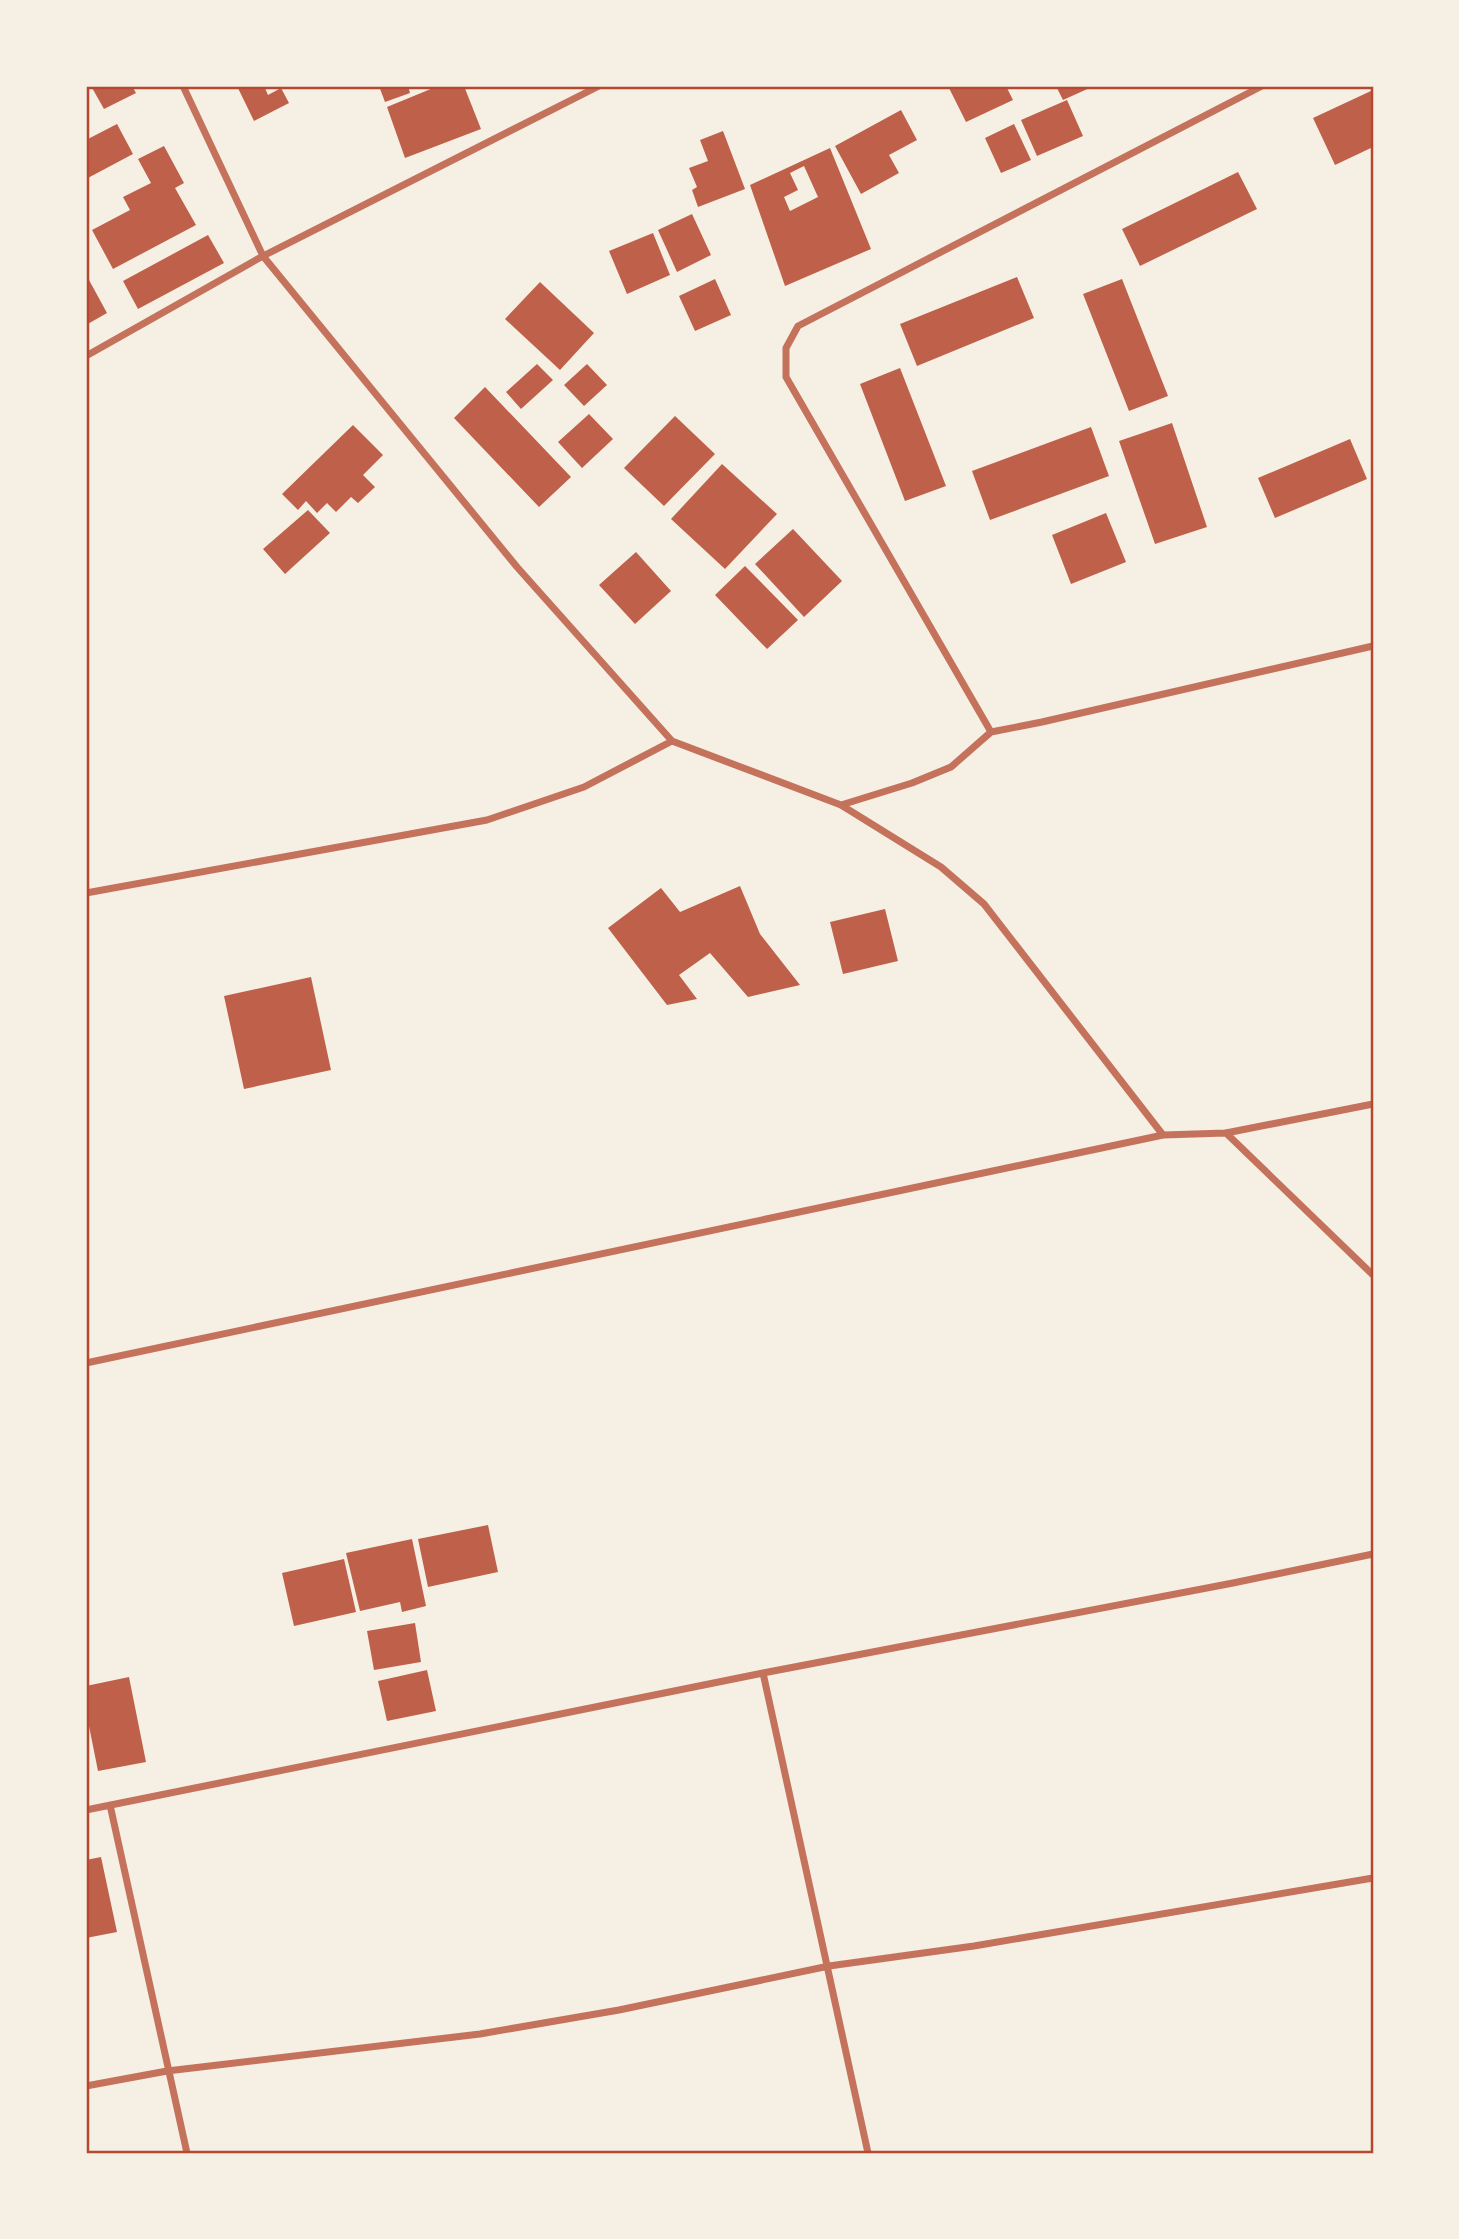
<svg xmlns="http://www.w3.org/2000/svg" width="1459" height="2239" font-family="'Nunito Sans',sans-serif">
<rect width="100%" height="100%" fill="#f6efe4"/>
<path fill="#bf614a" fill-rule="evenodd" d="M91,86H132L136,93L104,109Z
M237,86H264L268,95L281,88L289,103L254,121Z
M379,86H408L410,93L385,102Z
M438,86H464L481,129L405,158L387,107Z
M948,86H1006L1013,100L966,122Z
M1056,86H1094L1063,100Z
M1373,90V147L1335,165L1313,118Z
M1067,100L1083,136L1037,156L1021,120Z
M901,110L917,140L889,155L899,173L861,194L835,146Z
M117,124L133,154L86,179V140Z
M1014,124L1031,160L1001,173L985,138Z
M723,131L745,189L698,207L692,190L697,187L689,168L708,161L700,140Z
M164,146L184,183L175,188L196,225L113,269L92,230L130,210L123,197L151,183L138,159Z
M830,148L871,249L785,286L750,185ZM804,166L818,197L790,211L784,197L798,190L790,173Z
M1238,172L1257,209L1140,266L1122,229Z
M692,214L711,255L677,272L658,230Z
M653,233L670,275L627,294L609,251Z
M208,235L224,263L138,309L123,281Z
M1017,277L1034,318L917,366L900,324Z
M715,279L731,315L695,331L679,296Z
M1122,279L1168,396L1129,411L1083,294Z
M89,280L107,313L86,325V282Z
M540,282L594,333L560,370L505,319Z
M537,364L553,380L521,409L506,392Z
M587,364L607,385L584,406L564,385Z
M900,368L946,486L905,501L860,384Z
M485,387L571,477L539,507L454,418Z
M589,414L613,439L582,468L558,442Z
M675,416L715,454L664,506L624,468Z
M1172,423L1207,527L1155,544L1119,441Z
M353,425L383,455L363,475L375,487L358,503L351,497L336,512L327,503L317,513L306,501L298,510L282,494Z
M1091,427L1109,476L990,520L972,471Z
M1350,439L1367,479L1275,518L1258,478Z
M722,464L777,514L725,569L671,519Z
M308,510L330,533L285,574L263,549Z
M1106,513L1126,562L1071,584L1052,535Z
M793,529L842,581L804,617L755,564Z
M636,552L671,591L635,624L599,585Z
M745,566L798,620L767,649L715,595Z
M740,886L760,934L800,985L748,997L710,953L679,975L697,999L667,1005L608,928L661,888L680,912Z
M885,909L898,961L843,974L830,922Z
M311,977L331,1070L244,1089L224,996Z
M488,1525L498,1572L428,1587L418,1539Z
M412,1539L426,1606L402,1612L400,1602L360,1611L346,1553Z
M344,1559L356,1612L294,1626L282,1573Z
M415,1623L421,1662L374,1670L367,1631Z
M427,1670L436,1711L387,1721L378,1681Z
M129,1677L146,1762L98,1771L86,1711V1686Z
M101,1857L117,1932L86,1938V1860Z"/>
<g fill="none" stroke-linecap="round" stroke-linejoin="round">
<path stroke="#c5725c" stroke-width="7" d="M183,86L263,256L517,567L672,741L841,805L941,867L984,904L1163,1135
M86,356L263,256L599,86
M991,732L786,377V348L798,326L1262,86
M841,805L912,783L951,767L991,732L1042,722L1373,646
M86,893L487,820L584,787L672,741
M1226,1133L1373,1275
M86,1363L1163,1135L1226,1133L1373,1104
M763,1673L868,2153
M110,1805L187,2153
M86,1810L763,1673L1233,1583L1373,1554
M86,2086L167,2071L480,2034L619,2010L829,1966L974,1946L1373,1878"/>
</g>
<rect width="1459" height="2239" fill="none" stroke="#f6efe4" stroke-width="175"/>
<rect x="88" y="88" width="1284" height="2064" fill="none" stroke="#b5482f" stroke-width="2.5"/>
</svg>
